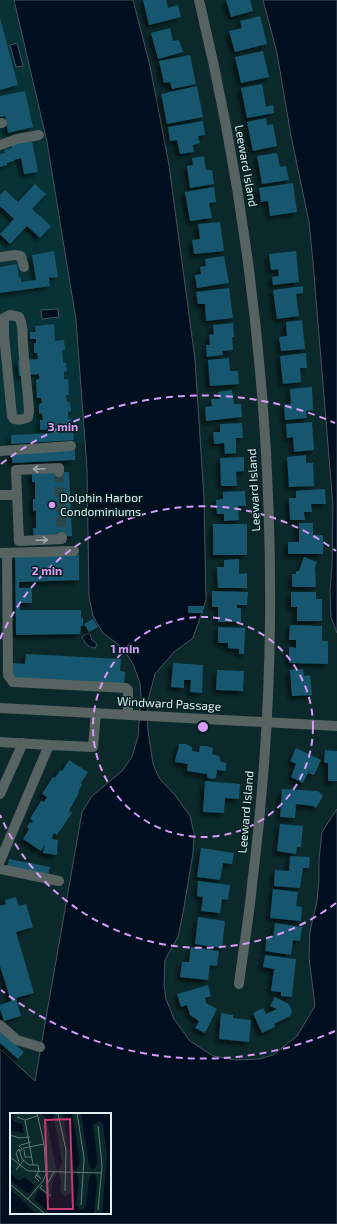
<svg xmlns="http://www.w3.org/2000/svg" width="337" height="1224" font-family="'Exo 2',sans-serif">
<defs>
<filter id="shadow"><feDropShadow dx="-3.5" dy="3.5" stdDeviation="2" flood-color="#0009"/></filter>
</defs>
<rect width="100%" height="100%" fill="#0b292b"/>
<path fill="#073336" d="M0,0H14L47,142L76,320L85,443L0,445Z"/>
<path fill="#000f20" stroke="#44535f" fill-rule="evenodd" d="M14,0H133L150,66L169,165L195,359L204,499L206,600L193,638L174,652L155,674L147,704L148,731L153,764L159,778L175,795L190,816L194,833L193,853L183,913L178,937L165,960L164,985L166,999L174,1019L190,1041L213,1056L236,1060L259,1059L273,1055L297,1036L315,1006L309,958L310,931L317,901L319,879V859L322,832L337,809V1224H0V1049L35,1081L82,812L92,796L122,771L132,757L138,737L141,696L140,683L133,664L126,653L119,645L103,633L93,616L89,597L87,468L76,320L47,142ZM11,1114H110V1213H11Z
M263,0H337V633L331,617L330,591L332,565L333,506L313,262L309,222L291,136L277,53Z
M17,43L23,66L16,67L10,45Z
M58,309L59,317L42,319L41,310Z
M86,634H90L92,640L97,644L95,648C89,648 84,642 82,637Z"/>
<path fill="#13576e" filter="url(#shadow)" d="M143,0H166L168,8L178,5L181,17L149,25Z
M226,0H250L253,11L231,17Z
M260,16L267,44L235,52L229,31L242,28L240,21Z
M0,18L18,85L0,90Z
M170,28L173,41L179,40L183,52L158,59L151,33Z
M263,51L269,77L241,83L235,57Z
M190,55L196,84L172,89L170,82L164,83L159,61Z
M262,84L266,107L273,105L274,113L247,118L241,88Z
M197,86L203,117L167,124L161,94Z
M25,91L33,127L8,133L5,116L0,117V96Z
M266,118L267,125L273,124L277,146L253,151L247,122Z
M203,121L205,135L198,136L200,143L193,145L194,152L180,154L177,140L170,141L168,127Z
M32,141L38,172L24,174L21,158L14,160V161L7,163V165L0,167V154L5,153L4,150L12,148L11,145Z
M277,153L280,167L286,166L289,180L262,184L257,156Z
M204,156L206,170H212L214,184L190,188L187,166L193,165L192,158Z
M293,183L297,212L270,216L268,201L261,202L259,188Z
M35,184L46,194L32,209L51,226L40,238L27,226L10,244L0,234L14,219L0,206V195L5,190L18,202Z
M214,187L216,202L209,203L212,218L190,221L185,192Z
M220,222L224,251L194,254L192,240L200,239L198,224Z
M54,251L58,277L49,278L50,286L0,293V267L17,264L19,278L21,277V282L36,280L32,255Z
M296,251L299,282L273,285L272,277L279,276L278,269L271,270L269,254Z
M224,256L229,283L197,288L195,275L201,274L200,267L206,266L205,259Z
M303,286V293L296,294L299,316L277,319L273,290Z
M229,288L233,318L206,321L205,304H198L196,292Z
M302,320L305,349L281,351L279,337L287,336L286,322Z
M233,323L234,337H232L233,350L222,351L223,355L207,357L206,345H210L209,335L214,334L213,325Z
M54,324L55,341L64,340L65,350H62L63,363H66L67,371L64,372V379H68L69,395H66L67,402H70L71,411L68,412V419H71L72,428H62L63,432L57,433L73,432L74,440L11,444V435L54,433V429L40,430V420H43L42,414H39V404L42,403L41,398H37L36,380L39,379V374L19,376L18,361L38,359L37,353H34V343H36V339H30V332H36L35,326Z
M306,353L307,368H300L301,382L283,384L280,356Z
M229,358L230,371H238L239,384L210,386L208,360Z
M312,387L313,410L306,411L307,418L285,420L284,405L291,404L290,389Z
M232,390L234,404H241L242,417L206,421L205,407L212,406L211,399H219L218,392Z
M312,422L314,450L294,452L293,437L287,438L286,424Z
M242,423L243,438H236V453L225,454L224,443L214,444L213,432H220V424Z
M75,450V460L12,463V453Z
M306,455V463H313L314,486L289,487L287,457Z
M244,457V471L236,472L237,486H221L220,458Z
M69,472L72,536L34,538L33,528H36V511H33V499H35V482H32V473Z
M325,489L326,504H311L312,512H304L305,520H290L289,498H296V491Z
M245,491L246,506H238L239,520L224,521V514H217L216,500L223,499V492Z
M299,523H313V535H323V554H288V542H299Z
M213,524H247V555H213Z
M79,555V580L19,582V588H32V603H20V610H81V618H83V626H81L80,634L16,635L15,556Z
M304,557L317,562L315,567L316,587H292V574H296V571H299Z
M239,559V574L247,573V588H218L217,567H224V560Z
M212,591L248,592L247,605H237V608H241V622H218V607H212Z
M291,592H316V599H322V621H297V607H291Z
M188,606H203V613H188Z
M93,619L98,627L89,632L84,624Z
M290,625L322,626V641H328V664L289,663V647L296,648V640H289Z
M218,627L245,628L244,654H239V649L228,648V643H218Z
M26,654L121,659L120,671L125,672L124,684L12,678L13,663L25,664Z
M173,663L203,665L202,693L190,692L191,680H184V688L171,687Z
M303,669L304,676L310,675L312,695L292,696L290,670Z
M217,670L244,671L243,691L216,690Z
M179,744H186L192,747V751L199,752L200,746H206L213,748L212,754L219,756L221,762L226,763V771L217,770L216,778L210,779L207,777V774L187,771L188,764L175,762L176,756L178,750Z
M296,748L321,760L314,775L308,773L303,783L291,777L296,764L290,761Z
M325,750L337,751V781H328V763H324Z
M69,760L88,772L81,783L82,785L78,792L79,793L69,811L72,813L57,835L54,833L52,837L53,838L52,839L58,840L57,855L43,853L45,844L41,851L23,839L29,829L27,827L30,822L32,823L33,821L30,819L41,801L44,802L47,797L42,794L53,777L55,778L60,770L62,771Z
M205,781L240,784L239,799L225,798L224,813L203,812Z
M282,789L318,791L323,796L316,808L313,806L296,804L295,818L280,817Z
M280,824L303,826L301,847H297L296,854L277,851Z
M201,848L234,853L232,864L223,863L220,880L197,877Z
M290,856L310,857L309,868H303L300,888L274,886L275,870L289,871Z
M9,859L50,867L48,875L7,867Z
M198,881L230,885L228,900L222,899L220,913L201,911L203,897L197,896Z
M273,889L298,892L296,906L302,907L301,921L270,918Z
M16,897L19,906L26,904L33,927L16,932L34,993L16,998L21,1016L4,1021L0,1009V1005L11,1001L0,966V906L6,904L5,900Z
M198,917L225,921L222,948L195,944Z
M275,923L302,927L300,941L293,940L291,955L265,951L267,936L273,937Z
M191,947L219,951L217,966L210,965L208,980L180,977L182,962H189Z
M265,955L296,959L292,997L281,996V992L271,991L274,969L263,967Z
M208,985L211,996L205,998L206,1003L217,1009L205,1033L195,1028L199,1021L190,1015L187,1005L181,1007L177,994Z
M275,997L289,1004L292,1012L290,1016L274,1024L275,1027L262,1033L253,1013L263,1008L266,1014L277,1009L270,1006Z
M221,1013L233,1015V1018L251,1020L249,1042L219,1039Z
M0,1030L24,1052L18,1059L0,1043Z"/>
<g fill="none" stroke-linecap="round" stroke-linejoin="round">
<path stroke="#2b4749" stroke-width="10" stroke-dasharray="10 5" stroke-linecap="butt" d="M59,472L62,537"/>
<path stroke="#566360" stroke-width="10" d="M199,0C248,203 272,413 270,622C269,709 263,798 252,885C249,918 243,951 239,984
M0,123H2
M0,145L17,139L39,135
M0,257L15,255L21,256L24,267
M10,315L19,317C24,325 22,335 23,344C24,367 28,389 29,412L28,417C23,420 20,420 14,419L12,416L4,335V318Z
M0,451L71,446
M59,472V468L16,470L19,541L62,539V537
M0,495H17
M0,553L74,551
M7,553L8,675L13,682L126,688L128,690V714
M0,708L337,726
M0,742L49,745
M0,794L23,743
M0,861L49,745L93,747L96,713
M0,869L59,881
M0,1025L17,1040L40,1047"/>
</g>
<defs><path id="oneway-shaft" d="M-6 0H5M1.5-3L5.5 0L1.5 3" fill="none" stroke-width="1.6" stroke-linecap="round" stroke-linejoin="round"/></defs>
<g stroke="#9caaaa">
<use href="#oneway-shaft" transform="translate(39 469) rotate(178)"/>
<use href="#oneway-shaft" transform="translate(42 540) rotate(-2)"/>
</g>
<g fill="none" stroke="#da9af7" stroke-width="2" stroke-dasharray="7 5">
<circle cx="203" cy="727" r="110"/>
<path d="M336 903A221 221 0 0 1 0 815M0 639A221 221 0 0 1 336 551"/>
<path d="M335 1031A331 331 0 0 1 1 990M1 464A331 331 0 0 1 335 423"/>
</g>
<circle fill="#da9af7" stroke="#021f22" stroke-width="1.5" cx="52" cy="505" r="4"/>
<g text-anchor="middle" stroke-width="3" stroke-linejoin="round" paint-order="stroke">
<g font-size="12" fill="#e1f1f3" stroke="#021f22">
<text transform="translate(246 166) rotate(80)" y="4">Leeward Island</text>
<text transform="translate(254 490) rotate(-93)" y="4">Leeward Island</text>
<text transform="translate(169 704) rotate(3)" y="4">Windward Passage</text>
<text transform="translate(246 812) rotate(-85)" y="4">Leeward Island</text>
</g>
<g font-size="12" fill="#e1f1f3" stroke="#021f22" text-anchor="start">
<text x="60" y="502">Dolphin Harbor<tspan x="60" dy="14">Condominiums</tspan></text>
</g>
</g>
<g transform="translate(10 1113)">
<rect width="101" height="101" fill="#0b292b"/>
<path d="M0,0H4L3,8L12,11L14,20L0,17ZM31,0H43L51,43L52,50L48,58L51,67L50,79L55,84L61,80V67L65,58L61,51L53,0H62L70,49L66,58L69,69L66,93L72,97L76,93L79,67L83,58L79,52L71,0H101V101H92L97,43L93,11L89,8L83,12L87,45V52L83,57L87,68L84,101H40L24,86L29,76L40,86L43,66L47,60L38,14L35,4ZM0,52L3,55L0,60L9,68L15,64L25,73L19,81L0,67ZM0,77L9,84L26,101H0Z" fill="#000f20"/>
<path fill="none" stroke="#61797b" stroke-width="1" d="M67,0L74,45L71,92M48,1L56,37L55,78M7,4L15,7L27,3M15,7L23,52M88,13L92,53L88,97M0,22L9,25L20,24M12,36L9,33L11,32L21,29M14,37L15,44H21M10,38L14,35L34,31M0,44L18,58L92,60M9,49L6,40L9,36L12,46L19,52H25M25,52H28L29,58L25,64L29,68M6,57L14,47M26,62L31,66L27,61M0,71L35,101M37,71L44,59M32,72L30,75L41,83M17,87L33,68L36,61L34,31L27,0"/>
<path fill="#c73972" fill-opacity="0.15" stroke="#c73972" stroke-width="2" d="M60,6L63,96H38L35,7Z"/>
<rect width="101" height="101" fill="none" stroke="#e1f1f3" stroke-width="2"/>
</g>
<circle cx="203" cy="727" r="6" fill="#da9af7" stroke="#021f22" stroke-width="2"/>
<g font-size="12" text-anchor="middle" font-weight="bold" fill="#da9af7" stroke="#021f22" stroke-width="3" stroke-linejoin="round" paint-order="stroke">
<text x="63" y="431">3 min</text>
<text x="47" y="575">2 min</text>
<text x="125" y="653">1 min</text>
</g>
</svg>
